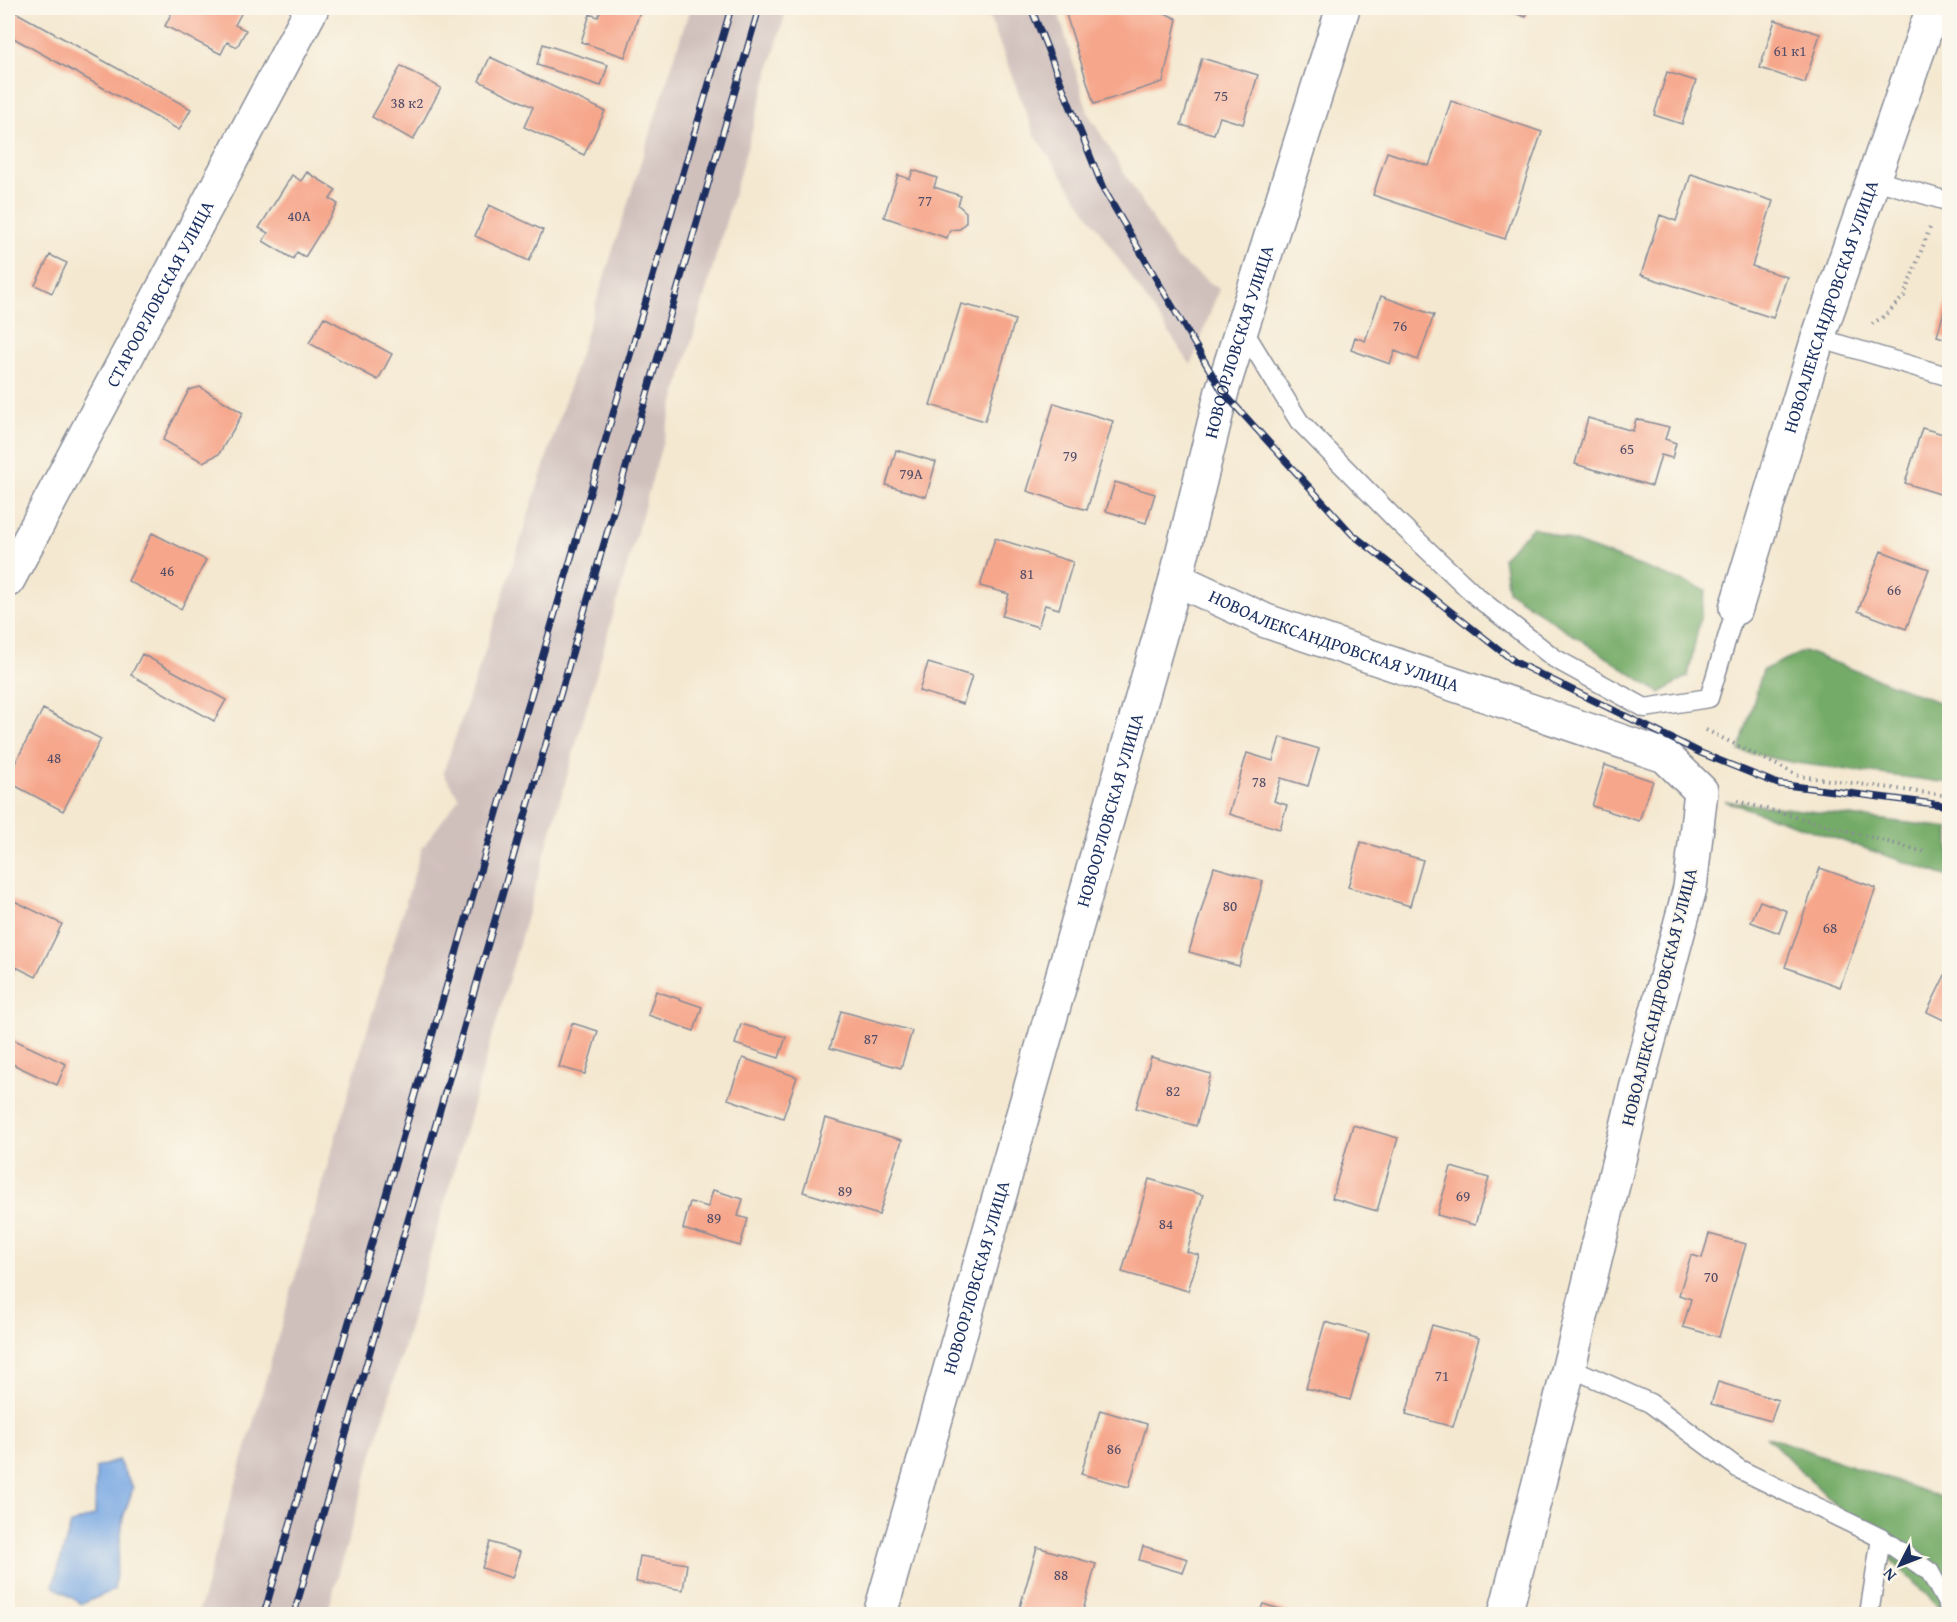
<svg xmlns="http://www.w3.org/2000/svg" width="1957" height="1622" font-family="'Gentium Book Plus',serif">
<rect width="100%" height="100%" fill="#fbf7ec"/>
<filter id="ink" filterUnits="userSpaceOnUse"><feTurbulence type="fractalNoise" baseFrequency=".0167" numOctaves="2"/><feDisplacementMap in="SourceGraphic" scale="12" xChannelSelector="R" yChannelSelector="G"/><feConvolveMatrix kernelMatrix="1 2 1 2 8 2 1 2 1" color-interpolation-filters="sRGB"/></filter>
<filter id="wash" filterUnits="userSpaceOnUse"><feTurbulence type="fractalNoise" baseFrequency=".008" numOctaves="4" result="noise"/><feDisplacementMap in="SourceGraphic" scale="24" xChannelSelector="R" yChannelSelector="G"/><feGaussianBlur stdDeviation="1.35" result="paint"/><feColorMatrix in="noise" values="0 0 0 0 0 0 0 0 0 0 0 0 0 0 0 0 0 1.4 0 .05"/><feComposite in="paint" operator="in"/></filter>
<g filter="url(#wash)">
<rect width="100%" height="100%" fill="#f4e8d0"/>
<path fill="#d0c0bc" d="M690,8H787L327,1614H198L344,1108L422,848L459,798L443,773L486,648Z
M986,8H1057L1088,113L1176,258L1219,289L1191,365L1035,136Z"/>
<path fill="#75ab68" stroke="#486d63" stroke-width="1.5" d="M1533,527L1706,590L1688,676L1660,693L1508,591L1503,557Z
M1804,651L1949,706V783L1796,763L1739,751L1763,670Z
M1725,801L1949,828V877Z
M1766,1436L1949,1500V1614H1946Z"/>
<path fill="#79a8e3" stroke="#4a6ca0" stroke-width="1.5" d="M118,1460L133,1488L123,1518L114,1590L82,1604L53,1586L71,1524L95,1515L96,1468Z"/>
<g id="blocks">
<path fill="#f6a68a" d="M8,8L191,109L179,130L8,35Z
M174,8H244L235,25L246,30L237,47L227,42L221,54L165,26Z
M602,8H641L625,57L581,42L590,14L598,17Z
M1064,8H1155L1177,19L1163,82L1094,104Z
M1499,8H1529L1526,17Z
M1775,20L1820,34L1805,83L1760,68Z
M543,44L608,65L601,86L537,65Z
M490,57L605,111L584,155L524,127L533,107L479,81Z
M1202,58L1258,75L1243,124L1220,117L1214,134L1181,125Z
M401,66L441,88L413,140L372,117Z
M1667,72L1696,81L1682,124L1654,115Z
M1451,101L1542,132L1505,239L1373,195L1387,152L1429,166Z
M913,170L937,178L934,187L961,196L958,205L966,212V222L960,229L950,230L947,238L884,217L898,175L910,179Z
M307,172L336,190L330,199L338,204L305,257L297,252L293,259L263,241L268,233L259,228L292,175L301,181Z
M1691,174L1773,201L1752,266L1787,277L1773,318L1641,275L1660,215L1676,221Z
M489,205L543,230L529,261L475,236Z
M50,255L67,263L52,293L35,285Z
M1949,294H1950V340L1937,336Z
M1381,296L1434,315L1418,360L1395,351L1390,364L1351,350L1355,337L1365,341Z
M961,304L986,310L1015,320L985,421L930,405Z
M324,317L392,354L378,380L309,343Z
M200,387L243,413L219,454L203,462L163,440L189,390Z
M1054,403L1113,421L1087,510L1027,491Z
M1588,418L1633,431L1636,419L1669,427L1665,439L1676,443L1672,458L1661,455L1652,486L1575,464Z
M1922,428L1950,436V485L1946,496L1905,483Z
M896,450L936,462L926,497L886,485Z
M1115,482L1155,494L1146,523L1106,511Z
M152,533L206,560L181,609L128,581Z
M995,538L1073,562L1059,609L1045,605L1038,627L1002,616L1009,594L980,586Z
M1881,551L1929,569L1906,629L1858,611Z
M142,654L226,700L214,721L131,675Z
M928,663L972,676L963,704L919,691Z
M43,709L101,739L63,811L8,782V777Z
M1280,737L1319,749L1308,786L1281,778L1274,801L1287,805L1280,829L1229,814L1247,753L1273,761Z
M1605,765L1653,781L1639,821L1592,806Z
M1361,842L1423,860L1410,906L1348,887Z
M1214,867L1263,881L1239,966L1189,952Z
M1820,868L1876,888L1840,987L1785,967Z
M8,898L62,924L36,977L16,967L8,985Z
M1760,901L1787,911L1779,933L1751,922Z
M1950,965V1023L1927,1012Z
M656,991L702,1007L694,1031L648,1015Z
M841,1011L912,1031L901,1068L830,1048Z
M572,1023L598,1031L585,1074L559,1067Z
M741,1024L786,1037L779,1058L735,1044Z
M8,1037L66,1064L57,1085L8,1062Z
M1151,1057L1211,1074L1196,1126L1136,1108Z
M743,1058L797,1077L783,1118L728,1099Z
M825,1118L902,1140L879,1215L803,1192Z
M1353,1125L1398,1138L1377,1211L1332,1198Z
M1451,1167L1489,1178L1475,1225L1437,1215Z
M1149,1179L1203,1195L1187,1252L1199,1255L1188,1291L1122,1272Z
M713,1190L743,1199L738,1216L748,1219L740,1246L683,1229L690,1202L708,1207Z
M1709,1234L1746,1244L1719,1337L1683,1327L1691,1299L1679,1295L1691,1255L1702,1258Z
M1325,1322L1369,1334L1350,1400L1306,1388Z
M1432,1325L1479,1338L1453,1427L1406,1414Z
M1718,1382L1778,1400L1771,1421L1711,1404Z
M1100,1410L1147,1424L1129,1487L1081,1474Z
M490,1542L520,1552L512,1578L482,1568Z
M1143,1546L1188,1559L1183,1573L1139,1560Z
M1037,1547L1096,1564L1082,1614H1018Z
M640,1556L687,1564L683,1590L636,1582Z
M1263,1604L1287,1611L1286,1614H1259Z"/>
</g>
</g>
<g filter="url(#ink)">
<use href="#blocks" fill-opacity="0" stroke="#888c97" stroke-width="1.5"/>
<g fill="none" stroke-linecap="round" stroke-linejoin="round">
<g stroke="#888c97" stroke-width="21">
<path id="service" d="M1872,179L1950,202
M1242,328L1299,421L1398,522L1477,597L1554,658L1645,708L1709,698L1736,608
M1818,338L1950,377
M1569,1367L1650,1403L1739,1469L1881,1538L1930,1572L1950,1609
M1869,1614L1881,1538"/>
</g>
<g stroke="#888c97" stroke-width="36">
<g id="minor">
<path id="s1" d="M1176,579L1266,621L1665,756L1701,791L1690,888L1636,1089L1569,1367L1505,1614"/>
<path id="s2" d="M8,580L312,8"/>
<path id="s3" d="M1736,608L1818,338L1933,8"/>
<path id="s4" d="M880,1614L1176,579L1222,391L1343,8"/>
</g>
</g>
<path stroke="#888c97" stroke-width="4" stroke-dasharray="1.5 4.5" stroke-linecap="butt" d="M1872,324L1886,315L1904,296L1931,225
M1706,730L1799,776L1950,796
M1737,801L1925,852"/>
<use href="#service" stroke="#fff" stroke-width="18"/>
<use href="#minor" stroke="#fff" stroke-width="33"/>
<g stroke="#1b2f5e" stroke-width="7">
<path id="rail" d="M1031,8L1103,188L1222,391L1352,534L1515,662L1701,753L1778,784L1950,806
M264,1614L731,8
M294,1614L759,8"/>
</g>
<use href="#rail" stroke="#fbf7ec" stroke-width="4.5" stroke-dasharray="14" stroke-linecap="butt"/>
</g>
</g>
<g text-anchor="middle" stroke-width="4.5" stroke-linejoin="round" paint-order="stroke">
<g font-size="15" fill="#524d69">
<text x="1790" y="56">61 к1</text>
<text x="1221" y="101">75</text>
<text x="407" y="108">38 к2</text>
<text x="925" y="206">77</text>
<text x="299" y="221">40А</text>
<text x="1400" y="331">76</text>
<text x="1627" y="454">65</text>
<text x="1070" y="461">79</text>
<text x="911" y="479">79А</text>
<text x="167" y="576">46</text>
<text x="1027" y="579">81</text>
<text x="1894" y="595">66</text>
<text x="54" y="763">48</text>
<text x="1259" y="787">78</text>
<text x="1230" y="911">80</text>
<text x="1830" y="933">68</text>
<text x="871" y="1044">87</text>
<text x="1173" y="1096">82</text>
<text x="845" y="1196">89</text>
<text x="1463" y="1201">69</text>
<text x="714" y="1223">89</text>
<text x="1166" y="1229">84</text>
<text x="1711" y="1282">70</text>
<text x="1442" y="1381">71</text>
<text x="1114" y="1454">86</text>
<text x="1061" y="1580">88</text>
</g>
<g font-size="18" fill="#1b2f5e" stroke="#fbf7ec">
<text dy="6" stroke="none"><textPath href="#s2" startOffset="324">СТАРООРЛОВСКАЯ УЛИЦА</textPath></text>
<text dy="6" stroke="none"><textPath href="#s3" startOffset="316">НОВОАЛЕКСАНДРОВСКАЯ УЛИЦА</textPath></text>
<text dy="6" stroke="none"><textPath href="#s4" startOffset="1322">НОВООРЛОВСКАЯ УЛИЦА</textPath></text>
<text dy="6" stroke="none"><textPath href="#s1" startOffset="170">НОВОАЛЕКСАНДРОВСКАЯ УЛИЦА</textPath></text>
<text dy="6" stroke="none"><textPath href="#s4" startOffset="836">НОВООРЛОВСКАЯ УЛИЦА</textPath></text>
<text transform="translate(1659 997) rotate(-76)" y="6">НОВОАЛЕКСАНДРОВСКАЯ УЛИЦА</text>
<text dy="6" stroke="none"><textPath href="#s4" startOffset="350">НОВООРЛОВСКАЯ УЛИЦА</textPath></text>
</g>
</g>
<rect width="1957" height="1622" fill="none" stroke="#fbf7ec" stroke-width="30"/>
<g transform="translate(1900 1565) rotate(228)" stroke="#fbf7ec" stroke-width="4.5" paint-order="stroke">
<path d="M0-4.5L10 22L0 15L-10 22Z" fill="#1b2f5e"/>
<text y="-9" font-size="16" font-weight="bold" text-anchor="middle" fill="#1b2f5e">N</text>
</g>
</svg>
